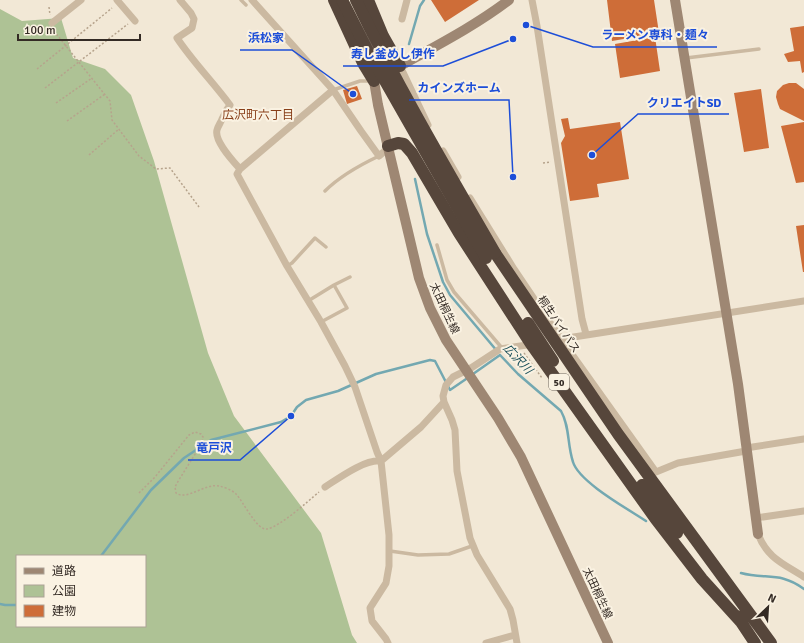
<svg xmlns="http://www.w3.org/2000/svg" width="804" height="643" font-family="Signika,'Noto Sans JP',sans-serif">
<rect width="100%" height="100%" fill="#f2e8d6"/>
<path fill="#aec295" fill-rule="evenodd" d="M0,9L22,21L61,18L73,58L105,69L131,95L154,161L208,353L234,416L321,533L352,635L357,643H0ZM17,556H145V626H17Z"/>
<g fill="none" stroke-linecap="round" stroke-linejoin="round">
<path stroke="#73a8b1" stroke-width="2.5" d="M409,44L420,6L424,0
M415,179L427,234L443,282L450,295L497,351
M500,355L518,374L561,411C570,427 567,444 573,462C579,482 628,509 646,521
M473,374L500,355
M101,556L151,490L184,458L211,440L281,422L291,416L297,407L306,400L338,391L376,374L430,360L435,361L450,390L469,377
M741,573C766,580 780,571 804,589
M0,604L5,605H17"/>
</g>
<path fill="#ce6d38" d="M431,0H479L445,22Z
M607,0H654L659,33L612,41Z
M804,26V72L802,73L800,61L788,62L784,54L794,51L790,28Z
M655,37L660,71L620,78L615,44Z
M789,83H796L804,89V121L780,109L778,104L776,97L777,91L783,85Z
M357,86L362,99L347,104L343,90Z
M761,89L769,148L744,152L734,93Z
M568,118L570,129L620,122L629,179L597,184L599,197L570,201L561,143L565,136L561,119Z
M804,122V182L796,183L781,126Z
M804,225V272H803L796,226Z"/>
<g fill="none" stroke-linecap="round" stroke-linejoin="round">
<path stroke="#b6a38c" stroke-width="1.5" stroke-dasharray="2 2" stroke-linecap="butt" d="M49,7L50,15
M54,31L110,101L112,120L139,156L156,169L170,168L199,207
M37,69L112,8
M45,88L128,24
M56,103L92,78
M67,121L105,94
M89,155L119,129
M543,163L551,162
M524,353L542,378
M139,493L155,477L189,435L195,432L201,434L203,437L202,443L177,483L175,487L176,493C187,501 205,483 219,486C224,487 232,490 236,494C243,501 257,531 267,529C281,526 307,502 319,492"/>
<path stroke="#cbb9a1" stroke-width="3.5" d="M241,0L246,5
M686,58L759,49
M333,90L360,81H371
M325,191C340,176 360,165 379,156
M437,245L447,280L454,292L502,348
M287,266L292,263L315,238L326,247
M308,301L334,285L350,277
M321,322L347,308L334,285
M390,551L418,555L449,554L472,546"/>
<path stroke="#cbb9a1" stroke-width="7" d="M117,0L135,21
M180,0L191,13L194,19L192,28L177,38C193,62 213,82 230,105C226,110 225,113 222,119C221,122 218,126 217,130C214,141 233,161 240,169
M252,0L333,90L361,131L379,156L386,150L388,146
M532,0L537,26L582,319L586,334
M402,19L407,0
M52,23L81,0
M400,66L428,125
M333,90L240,169L237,174L287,266L321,322L345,366L355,387L377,452L381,461L389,535V566L386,583L370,608L372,621L386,639L388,643
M443,151L458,177
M470,198L514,269L561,339L656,472L678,463L746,451
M561,339L804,301
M746,448L804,439
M325,487C339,478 365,459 381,461L421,427L444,402
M756,518L804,511
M758,534C767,558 784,564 804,577
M486,643L515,635
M517,643L513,620L510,609L477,555L470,538L457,471L455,430L452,420L444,402L443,396L446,385L453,377L471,368L500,349L534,344"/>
<path stroke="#9e8773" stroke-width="10" d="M509,0C467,32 419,54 374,81L378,105L419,278L430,308L446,340L498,418L521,457L608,643
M675,0L738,384L758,534"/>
<path stroke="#56463b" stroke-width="12" d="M334,0L363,63L374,81
M368,0L383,36L400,66
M388,146L398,143L404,144L412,153L459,233L531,344L655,518L702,579L741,622
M495,253L618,434L771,643
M528,323L553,361
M642,485L677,533
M737,616L755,643"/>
<path stroke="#56463b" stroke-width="12" d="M342,0L368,51L486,258
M356,0C398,87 447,170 495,253"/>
</g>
<g text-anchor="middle" stroke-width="4" stroke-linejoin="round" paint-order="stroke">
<rect fill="#faf2e2" stroke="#6f675e" stroke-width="1" x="549" y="374" width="20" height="16" rx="3"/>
<g font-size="10" font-weight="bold" fill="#342b25">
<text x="559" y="386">50</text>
</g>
<g font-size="11" fill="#342b25" stroke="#faf2e2">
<text transform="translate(445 308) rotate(65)" y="4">太田桐生線</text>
<text transform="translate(559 324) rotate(56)" y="4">桐生バイパス</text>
<text transform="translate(598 593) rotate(65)" y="4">太田桐生線</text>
</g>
<g font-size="12" fill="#883f19" stroke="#faf2e2">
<text x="258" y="119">広沢町六丁目</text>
</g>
<g font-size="12" font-style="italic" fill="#184d58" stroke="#faf2e2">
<text transform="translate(518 359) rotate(47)" y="4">広沢川</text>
</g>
</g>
<path fill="none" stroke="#1d4ed8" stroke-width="1.5" d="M526 25L593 47H717M353 94L292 50H240M513 39L443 66H343M513 177L509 100H409M592 155L638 114H729M291 416L240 460H188"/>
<g fill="#1d4ed8" stroke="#faf2e2" stroke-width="1.5">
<circle cx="526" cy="25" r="4"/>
<circle cx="353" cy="94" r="4"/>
<circle cx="513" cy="39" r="4"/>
<circle cx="513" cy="177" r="4"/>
<circle cx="592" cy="155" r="4"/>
<circle cx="291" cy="416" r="4"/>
</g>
<g font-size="12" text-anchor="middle" font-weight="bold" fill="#1d4ed8" stroke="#faf2e2" stroke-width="4" stroke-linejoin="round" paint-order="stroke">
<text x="655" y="39">ラーメン専科・麺々</text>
<text x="266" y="42">浜松家</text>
<text x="393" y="58">寿し釜めし伊作</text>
<text x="459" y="92">カインズホーム</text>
<text x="684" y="107">クリエイトSD</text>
<text x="214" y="452">竜戸沢</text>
</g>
<rect x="16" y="555" width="130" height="72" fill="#faf2e2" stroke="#aba296"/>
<rect x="24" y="568" width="20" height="6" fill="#9e8773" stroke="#aba296"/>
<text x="52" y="575" font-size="12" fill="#342b25">道路</text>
<rect x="24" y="585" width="20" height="12" fill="#aec295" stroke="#aba296"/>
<text x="52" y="595" font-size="12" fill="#342b25">公園</text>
<rect x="24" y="605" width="20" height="12" fill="#ce6d38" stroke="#aba296"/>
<text x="52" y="615" font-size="12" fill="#342b25">建物</text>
<g transform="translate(768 607) rotate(25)" stroke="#faf2e2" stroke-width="3" paint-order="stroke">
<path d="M0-3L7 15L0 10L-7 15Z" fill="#342b25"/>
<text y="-6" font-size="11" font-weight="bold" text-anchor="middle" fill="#342b25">N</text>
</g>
<path d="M18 34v6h122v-6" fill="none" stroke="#342b25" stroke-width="2"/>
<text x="24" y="34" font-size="12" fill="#342b25" stroke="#faf2e2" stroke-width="3" paint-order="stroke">100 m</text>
</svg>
